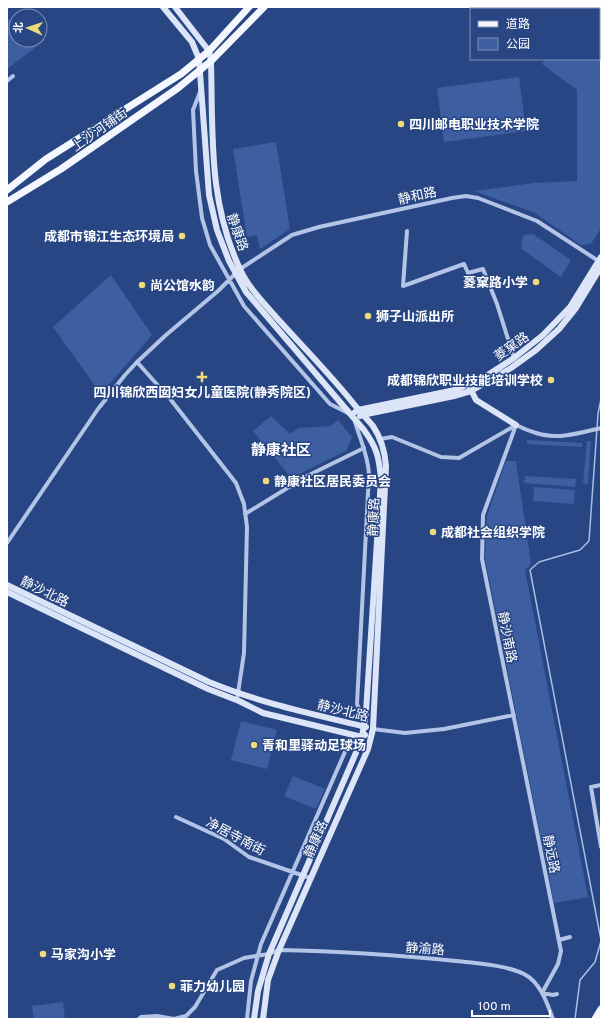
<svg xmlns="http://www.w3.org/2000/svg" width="608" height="1026" font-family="Overpass,'Noto Sans SC',sans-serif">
<rect width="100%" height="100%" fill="#284684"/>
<path fill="#3d5ea0" d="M7,18L16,25V40H40V34L45,40L7,69Z
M599,31L601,32V228L591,244L581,245L535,213L474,191L534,183L577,181V90L542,64L545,59H599Z
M519,77L526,131L444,142L437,88Z
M276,142L290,229L260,249L257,235L247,237L233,149Z
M533,234L571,260L561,277L522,249L521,241L524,235Z
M111,275L152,335L101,394L53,327Z
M271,416L290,434L299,428L330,426L338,420L352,437L346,451L305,471L292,479L253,431Z
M527,440L582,443V447L527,444Z
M587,441H591L588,484L583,483Z
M506,461H516L531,564L525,570L588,897L554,903L485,558L487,516Z
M525,476L576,479L575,487L524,483Z
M534,487L575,490L574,504L533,501Z
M241,721L277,730L267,769L231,760Z
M293,776L325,789L316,809L284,796Z
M63,1002L65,1019H34L32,1006Z"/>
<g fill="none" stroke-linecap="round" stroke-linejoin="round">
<path stroke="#a7bee7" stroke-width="1.5" d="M601,399L598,414L589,541L580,550L539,562L530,570L601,940
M575,1019L580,980L595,962L601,941"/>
<path stroke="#b3c4e7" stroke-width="4" d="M7,81L13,76
M200,92L193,110L196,171L202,218L210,245L244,306L330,404L348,413
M407,231L403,286L464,264L468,273L483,269L497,304L514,358
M137,362L171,400L236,483L244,504L247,527L244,653L237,700
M355,422C360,439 368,455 369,474L357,704L364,721
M516,425L483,515L482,559L561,951L558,964L542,993L553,995L557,994
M380,439L392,437L441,457L459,458L516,425C522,428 529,431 536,433C557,440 580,433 601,428
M245,514L307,476L364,448
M7,543L98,409L125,375L137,362L166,335L218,291L240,269L292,235L319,227L452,198L466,196L478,198L537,221L600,262
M373,729L405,733L444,729L514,715
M601,785L591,787L601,847
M176,817L224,839L249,857L310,878
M559,940L570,937
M139,1019L141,1017L157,1016L174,1019L186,1016L195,1007L217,970L244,958L269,954L279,950C338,951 397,955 456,961C475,963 506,965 524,974C541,983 547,1003 553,1019
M247,1019L251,981L261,944L348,745L362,737"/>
<path stroke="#dce4f7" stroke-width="6" d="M163,7L192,42L199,59L209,195L217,230L229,261L246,292L364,430C377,448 379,457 381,479L366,712L362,737L358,748L269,954L258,991L254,1019
M175,7L209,51L211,61C213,134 208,201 240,269C248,287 263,302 276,317C303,347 332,376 357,408C362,414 368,420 373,426C381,438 385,452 386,466L373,729L368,749L279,950L268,980L263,1019
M470,388L476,400L516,425
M355,412L358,410L455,390L483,378L514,358L543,335L570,307L601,257
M360,416L362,415L454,396L471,391L511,368L536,350L559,329L576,308L601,267
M7,585L209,682C260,703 313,714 366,727
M7,592L208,689L239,701L263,713L362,737L365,735"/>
<path stroke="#f4f7fe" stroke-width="7" d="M7,190L46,159L181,74L209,51L249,7
M7,202L61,169L178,88L211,61L264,7
M595,1019L601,1009"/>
</g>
<g fill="#eeda79" stroke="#284684" stroke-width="1.5">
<circle cx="401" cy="124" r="4"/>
<circle cx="182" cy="236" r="4"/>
<circle cx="536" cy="282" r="4"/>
<circle cx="142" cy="285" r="4"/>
<circle cx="368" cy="316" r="4"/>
<path d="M200 371h4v4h4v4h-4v4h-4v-4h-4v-4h4z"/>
<circle cx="551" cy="380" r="4"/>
<circle cx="266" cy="481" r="4"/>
<circle cx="433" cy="532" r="4"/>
<circle cx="254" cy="745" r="4"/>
<circle cx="43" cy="954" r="4"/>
<circle cx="172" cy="986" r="4"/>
</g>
<g text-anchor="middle" stroke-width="3" stroke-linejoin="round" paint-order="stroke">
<g font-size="13" font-weight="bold" fill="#fff" stroke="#284684" text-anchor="start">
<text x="409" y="129">四川邮电职业技术学院</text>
<text x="174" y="241" text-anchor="end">成都市锦江生态环境局</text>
<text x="528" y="287" text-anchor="end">菱窠路小学</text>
<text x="150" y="290">尚公馆·水韵</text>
<text x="376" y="321">狮子山派出所</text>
<text x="543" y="385" text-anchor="end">成都锦欣职业技能培训学校</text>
<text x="202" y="397" text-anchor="middle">四川锦欣西囡妇女儿童医院(静秀院区)</text>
<text x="274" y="486">静康社区居民委员会</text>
<text x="441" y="537">成都社会组织学院</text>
<text x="262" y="750">青和里驿动足球场</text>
<text x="51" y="959">马家沟小学</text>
<text x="180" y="991">菲力幼儿园</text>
</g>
<g font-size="13" fill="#fff" stroke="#284684">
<text transform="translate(99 129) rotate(-35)" y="5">上沙河铺街</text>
<text transform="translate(417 195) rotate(-12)" y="5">静和路</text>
<text transform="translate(238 232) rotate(71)" y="5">静康路</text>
<text transform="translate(511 346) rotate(-35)" y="5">菱窠路</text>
<text transform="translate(373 517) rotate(-87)" y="5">静康路</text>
<text transform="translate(45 591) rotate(26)" y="5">静沙北路</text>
<text transform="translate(508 637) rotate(79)" y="5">静沙南路</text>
<text transform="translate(343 710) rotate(14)" y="5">静沙北路</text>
<text transform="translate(236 836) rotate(28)" y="5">净居寺南街</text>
<text transform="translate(315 839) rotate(-66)" y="5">静康路</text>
<text transform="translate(552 854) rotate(79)" y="5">静远路</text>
<text transform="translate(425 948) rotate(4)" y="5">静渝路</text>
</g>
<g font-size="15" font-weight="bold" fill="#fff" stroke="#284684">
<text x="281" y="455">静康社区</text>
</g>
</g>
<rect width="608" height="1026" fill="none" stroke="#ffffff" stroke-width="16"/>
<rect x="470" y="8" width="130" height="52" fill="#284684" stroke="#7e90b5"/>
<rect x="478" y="21" width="20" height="6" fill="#f4f7fe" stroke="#7e90b5"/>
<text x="506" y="28" font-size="12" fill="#ffffff">道路</text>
<rect x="478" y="38" width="20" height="12" fill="#3d5ea0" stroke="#7e90b5"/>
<text x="506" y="48" font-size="12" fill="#ffffff">公园</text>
<g transform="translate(28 28) rotate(273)"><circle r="19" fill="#284684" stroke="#7e90b5"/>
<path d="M0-3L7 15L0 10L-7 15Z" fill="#eeda79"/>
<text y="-6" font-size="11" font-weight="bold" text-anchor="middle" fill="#ffffff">北</text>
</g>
<path d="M472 1010v6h78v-6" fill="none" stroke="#ffffff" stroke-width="2"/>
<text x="478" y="1010" font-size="12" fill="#ffffff" stroke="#284684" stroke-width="3" paint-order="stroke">100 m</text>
</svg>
